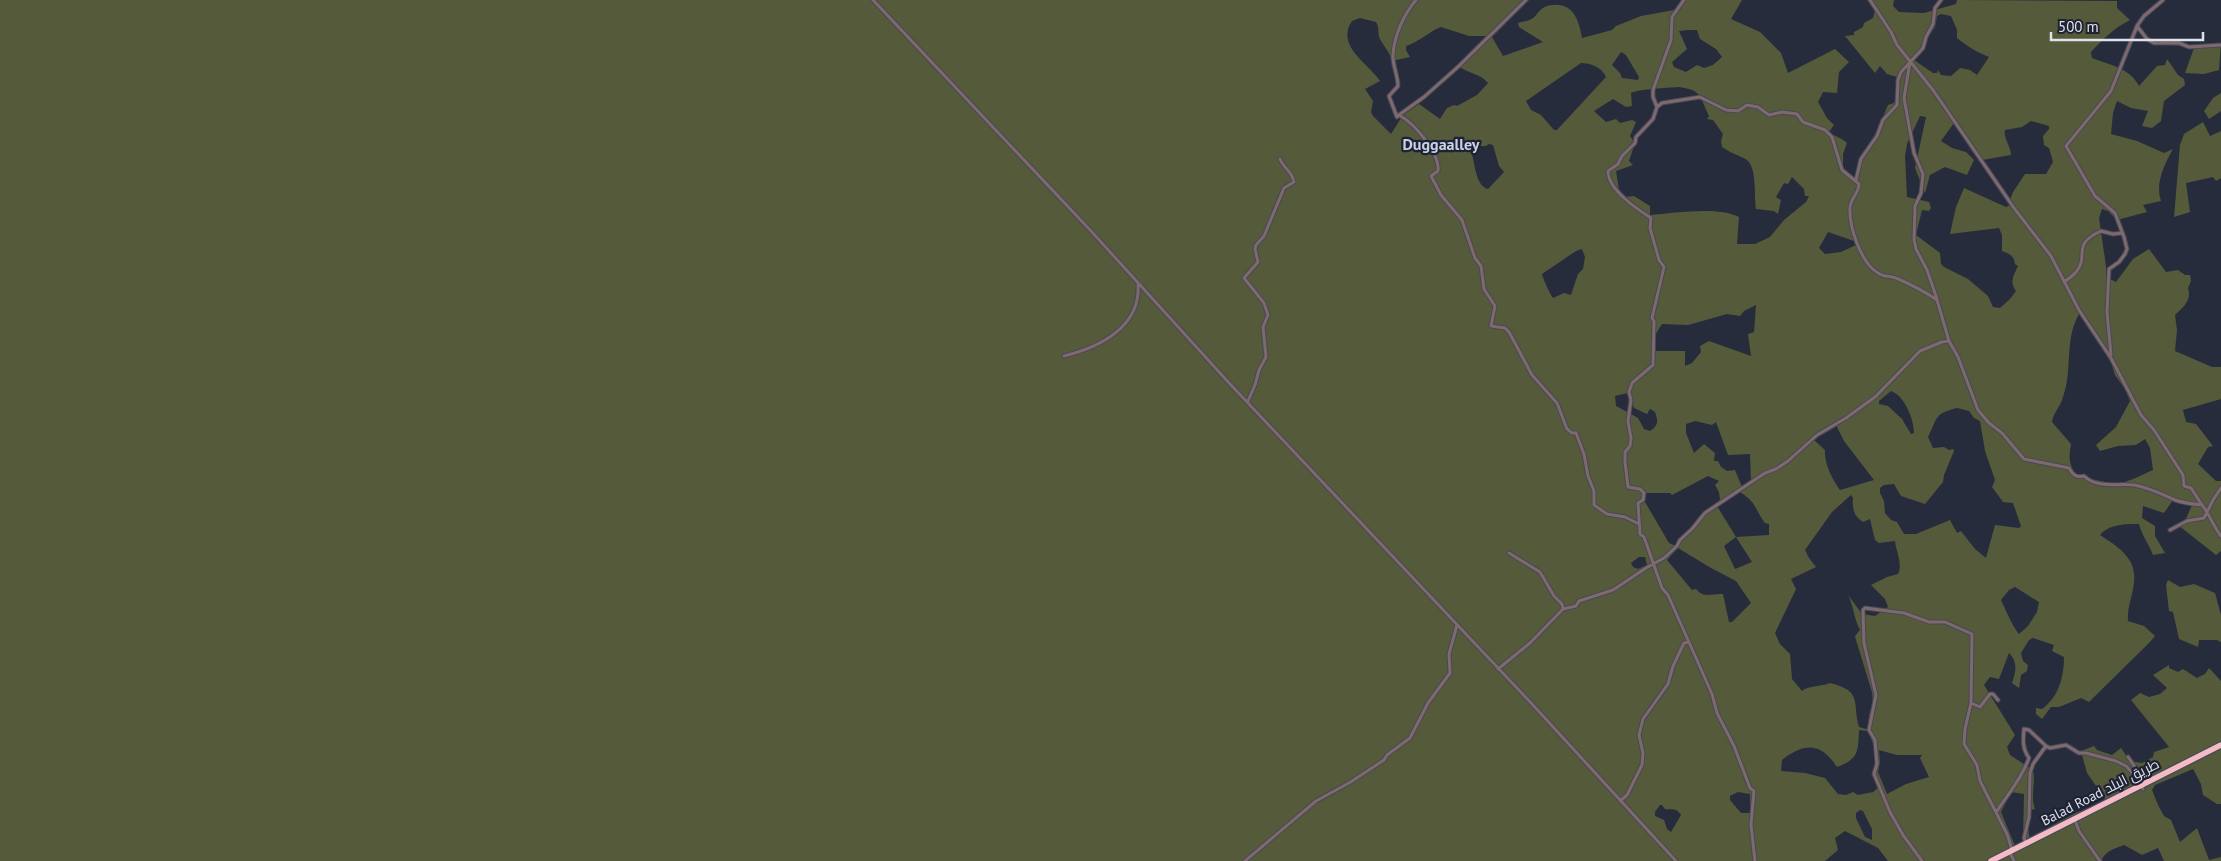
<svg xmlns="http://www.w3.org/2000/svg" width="2221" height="861" font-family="'PT Sans',Cairo,sans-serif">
<rect width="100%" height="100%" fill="#272c3d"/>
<path fill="#555a3a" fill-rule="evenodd" d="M0,0H1529L1492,37L1503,56L1543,42L1519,27L1518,23C1522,22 1529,21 1533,18C1538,14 1540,8 1547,6C1572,0 1579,19 1582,38L1612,30L1616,26L1641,16L1674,10L1683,0H1742L1731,19L1760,32L1781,53L1788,73L1835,49L1849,62L1839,72L1837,93L1823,92L1818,102L1827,118L1834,125L1829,132C1835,137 1841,137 1847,143L1843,154V170L1856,179L1858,160L1876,133L1888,105L1894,103L1897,97V77L1887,74L1880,66L1875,73L1845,36L1854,35V32L1863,27L1864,23L1873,18L1875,10L1867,0H1894L1893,6L1899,12L1924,13L1956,4L1957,0L2117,1V8L2130,20C2114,28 2103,39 2091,52L2092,58C2110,65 2130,68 2139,86L2157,66L2165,65L2167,59L2178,75L2184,79L2185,85L2164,101L2161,121L2152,128L2142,126L2148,111L2131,108L2117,101L2113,113L2111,134L2137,141L2164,153L2173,149C2164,165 2155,184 2161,201L2143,205L2147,212L2117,220L2108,211L2102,209L2099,218L2106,266V277L2116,282L2133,259L2149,249L2166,272L2178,270L2185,275H2190L2191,281L2188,288C2192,301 2183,307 2175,315L2177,330L2175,351L2212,367H2221V399L2183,410L2186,422L2196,424L2213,446L2208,447L2198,464L2216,481H2221V551L2216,555L2178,525L2185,521L2192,505L2173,500L2164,513L2143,506L2142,518L2155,526V536L2165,553L2153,555C2149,544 2142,536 2139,524C2125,524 2109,524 2100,535C2118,547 2137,558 2134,582C2133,596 2127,606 2128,621L2144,626L2155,636L2150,642L2091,700L2089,702L2081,698L2059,707H2051L2042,719L2036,714V708L2042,709C2059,697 2064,676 2064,657L2052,651L2054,645L2033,638L2029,640L2021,653L2023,661L2028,665L2027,671L2021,675L2019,688L2012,683C2016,672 2018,662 2009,653L1999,679L1990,677L1984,685L2015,735L2007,747L2010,755L2033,770C2036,783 2030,796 2035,809L2031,810C2032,819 2026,831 2030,838L2073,814L2101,803L2105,799L2087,773L2081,751L2094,746L2097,750L2112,755L2121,748L2130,761L2142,763L2153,757L2154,752L2169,747L2131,700L2140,693L2149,697L2160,694L2167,688L2153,675L2169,665V668L2178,672L2183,669L2197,678L2205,674L2209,668L2221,681V804H2217L2203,795L2201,784L2193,769L2155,785L2152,790L2158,805L2164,816L2171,820L2180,842L2197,828L2209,860L2221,857V861H2164L2158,848L2142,855L2124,845C2116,848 2103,852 2102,861H1888L1878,848L1845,831L1835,838L1838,850L1825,861H0ZM1941,14L1951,16L1957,30V38C1968,47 1977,52 1989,57L1977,75L1970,70L1960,68L1951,76L1941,75L1938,70L1937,73H1933L1914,60L1925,48L1929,35L1935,27L1937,16ZM1360,18L1376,22C1380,28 1377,33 1380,39C1384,47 1390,52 1392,61L1410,57L1406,50V46C1419,42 1428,32 1441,27L1469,36H1486L1454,68L1455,70L1460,67C1469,74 1480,73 1488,83L1477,95L1457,106L1454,105L1447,108L1440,119L1419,104L1403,115L1391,134L1373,116L1371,112L1373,101L1365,89L1380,81C1369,64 1335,46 1352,21ZM1687,30H1697L1700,39L1716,49L1722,57L1713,65L1704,68L1697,65L1686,72L1674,67L1672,62L1687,49L1679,31ZM1621,52L1626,55L1639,77L1638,80L1622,78L1620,73L1612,65ZM1581,63C1590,63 1602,67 1606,77L1557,130H1554L1541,115L1531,110L1526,101ZM1678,87C1702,90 1699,95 1709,116L1707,119L1713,120L1723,134L1721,141L1722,147C1730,153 1739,155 1747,160C1757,168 1754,196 1756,209L1774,211L1778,214L1781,200L1776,197L1784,183L1788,184L1792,177L1804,189L1805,196H1809L1806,202L1784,220L1770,237L1755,244H1737L1739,217C1718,206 1674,213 1650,215V206L1634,196L1624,197L1619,190L1616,171L1633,165L1629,161L1633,149L1631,145L1634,142L1630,136L1636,122L1632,120L1620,123L1616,119L1606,122L1594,111L1613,99L1626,107L1632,106L1631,93C1639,89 1667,88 1678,87ZM1920,116L1926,117L1915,168L1925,193L1930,175L1945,167L1967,175L1974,160L1966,152L1952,148L1941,141L1954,123L2010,205L2006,207L1964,188L1956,207L1950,234L1999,228L2002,235V251C2010,254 2014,256 2015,264L2018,266C2014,275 2009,282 2016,291L2010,299L2000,308L1993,307L1988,296L1968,279L1944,267L1941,264L1940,253L1916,235L1922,210L1929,211L1931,208L1929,202L1907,197L1905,156L1907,144ZM2031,121L2049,126V129L2043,136L2044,145L2049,148L2053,162L2046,174H2025L2013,192L2010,200L1982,160L2011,155C2011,146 2003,138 2005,130L2022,127ZM1489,144L1493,145L1499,166L1504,172L1488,189C1476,186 1475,165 1472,154L1478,146H1486ZM1828,232L1854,241L1856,245L1841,252L1825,254L1819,248ZM1582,249L1585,257L1583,269L1578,274L1571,295L1564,293L1553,298C1550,294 1543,279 1542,274L1576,251ZM1756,305L1754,332L1748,334L1751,356L1709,341L1700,346L1701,352L1692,363L1685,366V351H1656L1655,335L1662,324L1688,325L1727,314L1740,316L1744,311ZM2079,314L2111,362L2115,375L2125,389L2130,401L2116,427L2096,445L2100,451L2118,446L2136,445L2145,439L2150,448L2153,470C2122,484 2121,487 2088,478L2085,475L2077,476C2068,464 2069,457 2071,444L2052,422C2053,413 2061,406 2063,397C2073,369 2064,340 2079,314ZM1891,391C1905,396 1914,420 1914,433L1911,434L1902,419L1888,406L1879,404V401ZM1628,393L1634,408L1647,414L1650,409L1655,412C1658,421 1659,425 1650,431L1644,429L1638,418L1616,406L1615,396ZM1957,408L1969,411L1974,418L1980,421L1985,451L1995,480L1992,487L2003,502L2013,503L2021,526L2019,528L1995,525L1986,558L1975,549L1961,531L1957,533L1950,520L1916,534H1904L1897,522L1891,520L1885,513L1884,501L1880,493V488L1884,485L1894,484L1901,496L1925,504L1943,482L1944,475L1954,451L1953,449L1949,450L1944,447L1933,448L1928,437C1938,418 1933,414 1957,408ZM1695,421L1712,425L1716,422L1728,455L1750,454L1751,481L1742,487L1735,470L1727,471L1721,467L1718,461H1714L1715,453L1704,444L1694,453L1686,433V424ZM1836,425L1844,441L1874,480L1840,490C1832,479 1824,463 1825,450L1814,440L1827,428ZM1708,476L1719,481L1715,485L1719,492L1720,500L1699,516L1692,527L1676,546L1669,543L1645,502L1646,493H1670L1672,495ZM1740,492C1757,503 1754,508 1765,523L1769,524V535L1736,537L1717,506ZM1851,495L1853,498C1852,509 1854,516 1863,522L1870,519L1875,540L1879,543L1895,541C1896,551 1903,565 1898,574L1887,577L1871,585L1885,599L1888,607L1875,616L1862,614L1848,595C1854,607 1854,619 1860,630L1855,636L1856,640L1872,692L1873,703L1869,715L1868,728L1866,729L1859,727C1852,702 1863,691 1830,683C1821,687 1809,685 1802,691L1792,679L1790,654L1780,644L1775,633L1796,589L1791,579L1816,567L1809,558L1805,550L1832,512ZM1736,537L1752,562L1735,569L1724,546ZM1678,548L1711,568L1736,581L1751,603L1732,622H1729L1723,594C1712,593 1704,599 1696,589L1692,590L1667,560ZM1639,557H1645L1647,565L1638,569L1633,567L1631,563ZM2015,587L2039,602L2037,612L2028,626L2019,634C2011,624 2007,612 2001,600L2009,590ZM1859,730L1868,731L1874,746L1875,764L1873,772L1878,788L1873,792L1858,795L1853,792L1846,795L1838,794L1825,778L1805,773L1781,771L1782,760C1805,742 1821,743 1837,767C1859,759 1858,751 1859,730ZM1879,750L1897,755H1922L1920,758L1929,777L1906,784L1887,794L1878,772L1880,762ZM1738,792L1750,794V813H1741L1730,800V796ZM2011,792L2024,794L2023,843L2015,846L2001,812ZM1660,805H1662L1665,809C1672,810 1676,807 1681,815L1671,832L1667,829L1664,820L1655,816V812ZM1860,810L1863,811L1872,829V840L1865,837L1856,818V813Z
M2172,41L2188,45L2221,43L2219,70L2204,74L2185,73L2194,48L2172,45Z
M2221,93V111L2209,119L2204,111L2213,98Z
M2203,122L2210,136L2221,131V178L2216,181L2213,177L2186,183L2190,212L2174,217L2180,145L2184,134Z
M2168,580L2180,587L2194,584L2215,593L2221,615V642L2217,640H2199L2198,647L2179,639L2173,612L2169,611L2166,585Z"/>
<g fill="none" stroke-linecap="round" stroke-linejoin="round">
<g stroke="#444959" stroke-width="5">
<path id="minor" d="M873,0L1091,231L1230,384L1532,704L1676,861
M1416,0C1404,14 1394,36 1393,55C1392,63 1398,76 1398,86L1389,96L1397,117L1399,115C1414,123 1440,153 1438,171L1431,176L1441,195L1462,220L1475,258L1481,266L1484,289L1495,306L1491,326L1505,328L1509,332L1532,375L1557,403L1567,429L1572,433H1576L1584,454L1588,476L1594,491V505L1607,514L1625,517L1639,524
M1870,0L1891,32L1897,45L1933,90L2014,208L2051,256L2079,310L2111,358L2141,415L2154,430L2183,475L2184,486L2191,488L2202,505
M2137,26L2147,39L2154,43H2179L2189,47L2221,45
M1910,62L1904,98L1914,153L1923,174L1921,193L1915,206L1914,240L1916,249L1927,270L1937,299
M1657,107L1653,97V90L1671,40L1672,17L1684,0
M1399,115L1424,97L1459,66L1526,0
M1856,180L1861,159L1877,136L1883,120L1897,105L1898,80L1901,72L1923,48L1926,37L1933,24L1935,8L1941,0
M2064,282C2068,279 2073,276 2076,272C2090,256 2070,245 2101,231L2113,234L2122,233
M2111,355L2107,312L2109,269L2119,262L2125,254L2127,249L2124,237L2115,213L2095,196L2066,146L2111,91L2137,26L2144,16L2163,0
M1064,356C1100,347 1141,327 1138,284
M1248,401L1255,385L1259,370L1266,357L1263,327L1268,315L1264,303L1244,278L1258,262L1255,249L1256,245L1264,236L1284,188L1294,182C1292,171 1284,169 1280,159
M2170,530L2187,521L2204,518L2213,500L2221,488
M1509,553L1540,572L1554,596L1562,604L1563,609
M1498,669L1530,643L1563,609L1576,606L1579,601L1613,590L1646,568L1664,558L1677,546L1680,540L1692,529L1705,513L1765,473L1776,469L1788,461L1817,435L1846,418L1875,397L1920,351L1942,342L1949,341L1958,357L1978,410L1989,423L2002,433L2024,459L2069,468C2073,475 2076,478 2084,476C2097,489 2118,483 2134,485C2147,487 2162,494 2175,500C2183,503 2193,504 2202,505C2210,515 2213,526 2221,536
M1971,703L1980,707L1990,694H1993L1998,700
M2128,757L2142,777L2140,781L2143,789
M1620,801L1627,795L1642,765L1643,753L1639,735L1643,719L1668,684L1673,666L1684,643L1689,642
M1997,811C2008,794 2022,778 2029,758C2022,748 2023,740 2024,729L2029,730L2046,746
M2076,823L2079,831L2100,861
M2026,843L2024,838L2029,817L2030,773L2033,764L2046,746L2050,748L2066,745L2079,753H2086L2116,761L2126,766L2140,781
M2011,855L2014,861
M1245,861L1316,801L1349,783L1384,760L1387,755L1410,738L1428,703L1450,673L1449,654L1457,625
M1755,861L1751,825L1754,791L1750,788L1734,746L1717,713L1712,694L1668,595L1662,588L1644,537L1640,534L1638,503L1643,500L1644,493L1640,489L1628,487L1625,462V452L1630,446L1631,438L1628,421L1631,400L1629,392L1632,383L1653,365L1654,321L1652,318L1664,267L1659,260L1650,228L1651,218C1637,209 1608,190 1608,171L1618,164L1622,156L1635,143L1636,137L1653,119L1657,107L1662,103L1700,97L1726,110L1738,111L1747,105L1758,107L1769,115L1782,112L1797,114L1803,122L1825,130L1832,137L1842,170L1859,184C1859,193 1850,199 1850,208C1849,227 1861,263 1878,273C1883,277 1890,276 1896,278C1910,284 1924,291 1937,300L1949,341
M1922,861L1903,835L1890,812L1874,774L1877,764L1875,740L1869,730L1876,695L1864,643L1863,610L1865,608L1904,613L1929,622H1945L1972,634L1971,703L1965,729L1964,744L1977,765L1980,781L2007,834L2012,850"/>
</g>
<g stroke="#444959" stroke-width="8">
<path id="highway" d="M1991,861L2221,745"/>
</g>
<use href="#minor" stroke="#80696c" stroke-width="3"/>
<use href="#highway" stroke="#f5bbc4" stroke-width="5.5"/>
</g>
<g text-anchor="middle" stroke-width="4.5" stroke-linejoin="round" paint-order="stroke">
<g font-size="14" fill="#dee1ed" stroke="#1e2233">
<text transform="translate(2100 792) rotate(-27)" y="5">Balad Road طريق البلد</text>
</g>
<g font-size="16" font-weight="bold" fill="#cad0e7" stroke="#1e2233">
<text x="1441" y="150">Duggaalley</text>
</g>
</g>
<path d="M2051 32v8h152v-8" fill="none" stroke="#dee1ed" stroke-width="2.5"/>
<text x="2058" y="32" font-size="15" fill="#dee1ed" stroke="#1e2233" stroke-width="4" paint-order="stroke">500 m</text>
</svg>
